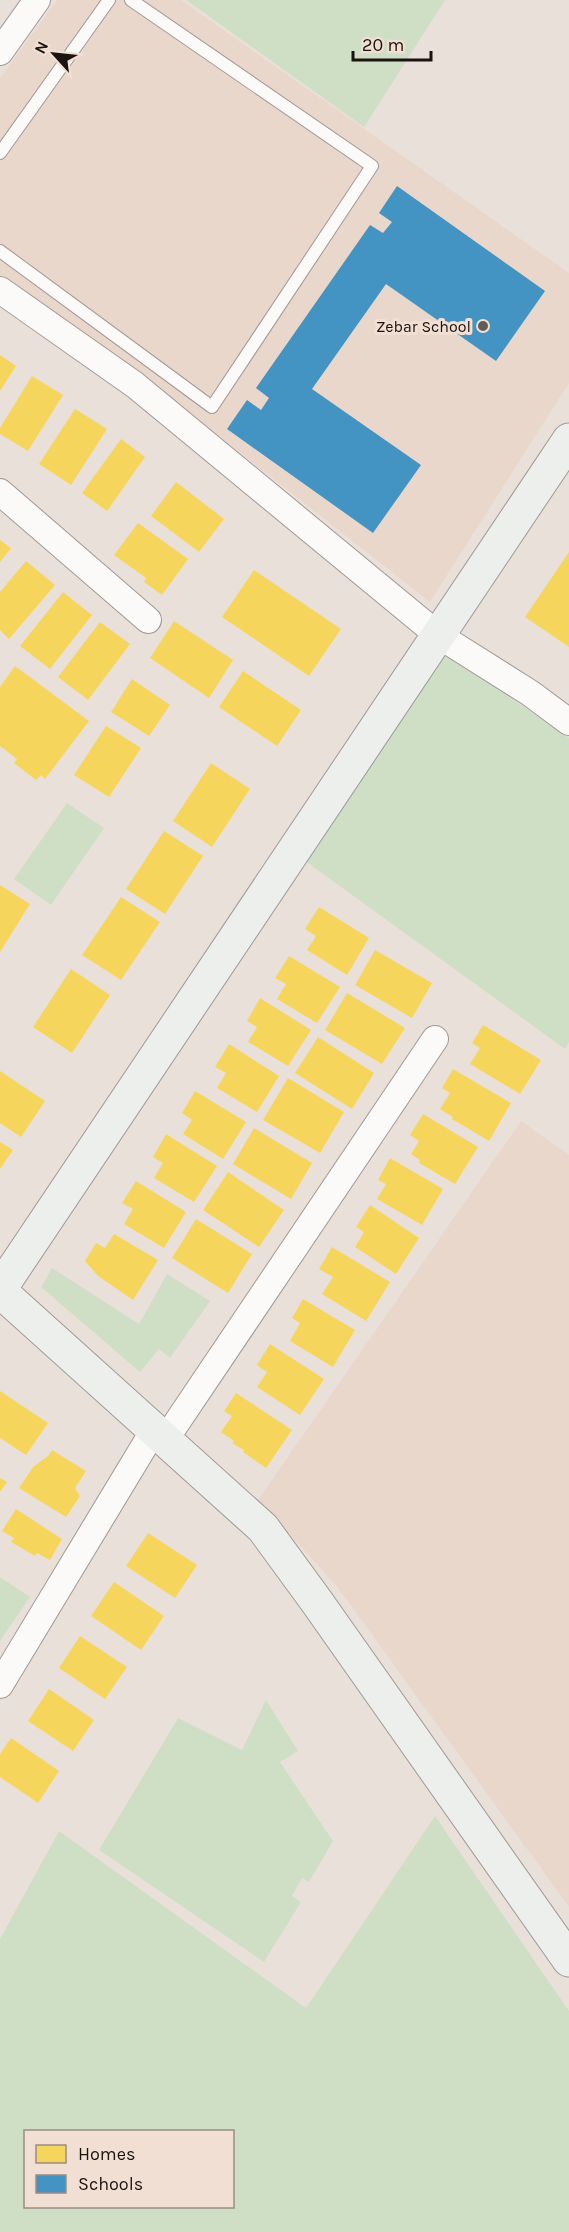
<svg xmlns="http://www.w3.org/2000/svg" width="569" height="2232" font-family="Karla,sans-serif">
<rect width="100%" height="100%" fill="#eae0da"/>
<path fill="#e9d7cb" d="M57,0H181L569,273V383L430,602L140,374L0,275V78Z
M521,1121L569,1155V1907L336,1585L258,1500Z"/>
<path fill="#cfdfc6" fill-rule="evenodd" d="M186,0H445L364,127Z
M441,650L569,738V1042L565,1049L301,858Z
M67,803L104,828L51,905L14,879Z
M52,1268L139,1324L167,1274L210,1301L170,1358L159,1349L140,1372L41,1287Z
M0,1577L30,1597L0,1641Z
M266,1700L298,1751L280,1762L333,1841L309,1882L302,1878L292,1896L301,1902L264,1962L99,1850L178,1718L242,1750Z
M435,1816L569,2011V2232H0V1939L59,1831L306,2008ZM26,2132H232V2206H26Z"/>
<path fill="#f6d55c" d="M0,355L16,366L0,391Z
M32,376L63,395L28,451L0,434V428Z
M75,409L107,429L71,485L39,464Z
M121,439L145,457L107,511L82,493Z
M176,482L224,519L199,552L151,516Z
M138,523L188,559L162,595L144,582L146,578L114,555Z
M0,540L11,548L0,562Z
M569,552V647L525,617Z
M26,561L55,585L9,639L0,630V592Z
M254,570L341,629L309,676L222,617Z
M63,592L92,615L50,669L20,646Z
M174,621L233,660L209,698L150,658Z
M100,622L130,644L88,700L58,677Z
M15,666L89,721L45,779L41,775L36,780L14,763L17,759L0,746V687Z
M243,671L301,710L277,746L219,707Z
M132,679L170,705L149,736L111,712Z
M106,726L141,748L109,797L74,775Z
M211,763L250,789L212,847L173,821Z
M164,831L203,856L165,914L126,889Z
M0,885L30,904L0,952Z
M121,897L160,922L121,980L82,955Z
M319,907L369,938L347,975L307,950L316,936L305,929Z
M375,950L432,983L412,1018L355,985Z
M289,956L340,987L317,1023L277,999L286,984L275,978Z
M71,969L110,995L72,1053L33,1027Z
M347,993L405,1028L382,1064L325,1030Z
M260,998L311,1030L288,1066L248,1042L257,1027L247,1021Z
M483,1025L541,1060L520,1094L470,1064L480,1048L472,1043Z
M318,1037L374,1073L352,1109L295,1073Z
M229,1044L279,1076L257,1112L217,1088L226,1073L215,1067Z
M453,1069L511,1103L489,1141L452,1119L453,1117L440,1109L450,1093L442,1088Z
M0,1071L45,1101L21,1137L0,1123Z
M288,1078L344,1112L320,1153L263,1120Z
M195,1091L246,1122L223,1159L183,1134L192,1120L182,1113Z
M423,1114L478,1147L455,1184L419,1163L420,1160L411,1154L419,1141L410,1135Z
M254,1128L312,1163L291,1199L233,1164Z
M166,1134L217,1166L194,1202L154,1178L163,1163L153,1157Z
M0,1142L13,1150L0,1169Z
M390,1158L443,1189L422,1225L377,1199L386,1184L378,1180Z
M228,1172L284,1210L259,1247L203,1210Z
M136,1181L186,1212L164,1248L124,1224L133,1209L122,1203Z
M370,1205L419,1238L396,1274L355,1247L364,1232L356,1227Z
M196,1219L252,1254L228,1293L172,1258Z
M114,1234L158,1260L133,1300L98,1276L85,1261L96,1243L105,1248Z
M332,1247L390,1282L366,1321L322,1294L333,1277L319,1269Z
M303,1299L355,1330L333,1367L290,1341L300,1323L292,1318Z
M270,1344L324,1379L300,1415L257,1387L267,1372L257,1365Z
M0,1391L48,1423L26,1455L0,1438Z
M236,1393L292,1430L266,1468L243,1452L244,1450L232,1443L234,1441L221,1432L232,1416L224,1411Z
M52,1450L86,1471L75,1488L80,1496L66,1517L19,1488L33,1467L48,1456Z
M0,1478L7,1482L0,1492Z
M16,1509L62,1539L50,1560L37,1553L35,1556L11,1542L14,1538L2,1531Z
M148,1533L197,1565L175,1598L126,1566Z
M114,1582L164,1616L141,1650L91,1616Z
M80,1636L127,1667L105,1699L59,1668Z
M49,1689L94,1720L73,1751L28,1721Z
M11,1738L59,1771L38,1803L0,1777V1754Z"/>
<path fill="#4393c3" d="M397,186L545,291L496,361L386,284L312,389L421,465L373,533L227,429L247,400L261,410L269,398L256,388L370,225L383,233L392,222L379,213Z"/>
<g fill="none" stroke-linecap="round" stroke-linejoin="round">
<g stroke="#a09894" stroke-width="14">
<path id="lane" d="M0,153L109,0
M0,251L212,407L372,166L131,0"/>
</g>
<g stroke="#a09894" stroke-width="28">
<path id="street" d="M0,52L37,0
M0,290L135,385L438,635L530,693L569,722
M0,492L148,620
M165,1440L435,1039
M0,1685L154,1430"/>
</g>
<g stroke="#a09894" stroke-width="35">
<path id="secondary" d="M0,1289L569,440
M0,1291L263,1528L317,1602L569,1960"/>
</g>
<use href="#lane" stroke="#fcfaf9" stroke-width="12"/>
<use href="#street" stroke="#fcfaf9" stroke-width="26"/>
<use href="#secondary" stroke="#edefed" stroke-width="33"/>
</g>
<circle fill="#635b56" stroke="#f1dfd3" stroke-width="2" cx="483" cy="326" r="6"/>
<g text-anchor="middle" stroke-width="6" stroke-linejoin="round" paint-order="stroke">
<g font-size="16" fill="#1a130f" stroke="#f1dfd3" text-anchor="end">
<text x="471" y="332">Zebar School</text>
</g>
</g>
<rect x="24" y="2130" width="210" height="78" fill="#f1dfd3" stroke="#9b8d85" stroke-width="1.5"/>
<rect x="36" y="2145" width="30" height="18" fill="#f6d55c" stroke="#9b8d85" stroke-width="1.5"/>
<text x="78" y="2160" font-size="18" fill="#1a130f">Homes</text>
<rect x="36" y="2175" width="30" height="18" fill="#4393c3" stroke="#9b8d85" stroke-width="1.5"/>
<text x="78" y="2190" font-size="18" fill="#1a130f">Schools</text>
<g transform="translate(54 54) rotate(297)" stroke="#f1dfd3" stroke-width="4.5" paint-order="stroke">
<path d="M0-4.5L10 22L0 15L-10 22Z" fill="#1a130f"/>
<text y="-9" font-size="16" font-weight="bold" text-anchor="middle" fill="#1a130f">N</text>
</g>
<path d="M353 51v9h78v-9" fill="none" stroke="#1a130f" stroke-width="3"/>
<text x="362" y="51" font-size="18" fill="#1a130f" stroke="#f1dfd3" stroke-width="4.5" paint-order="stroke">20 m</text>
</svg>
